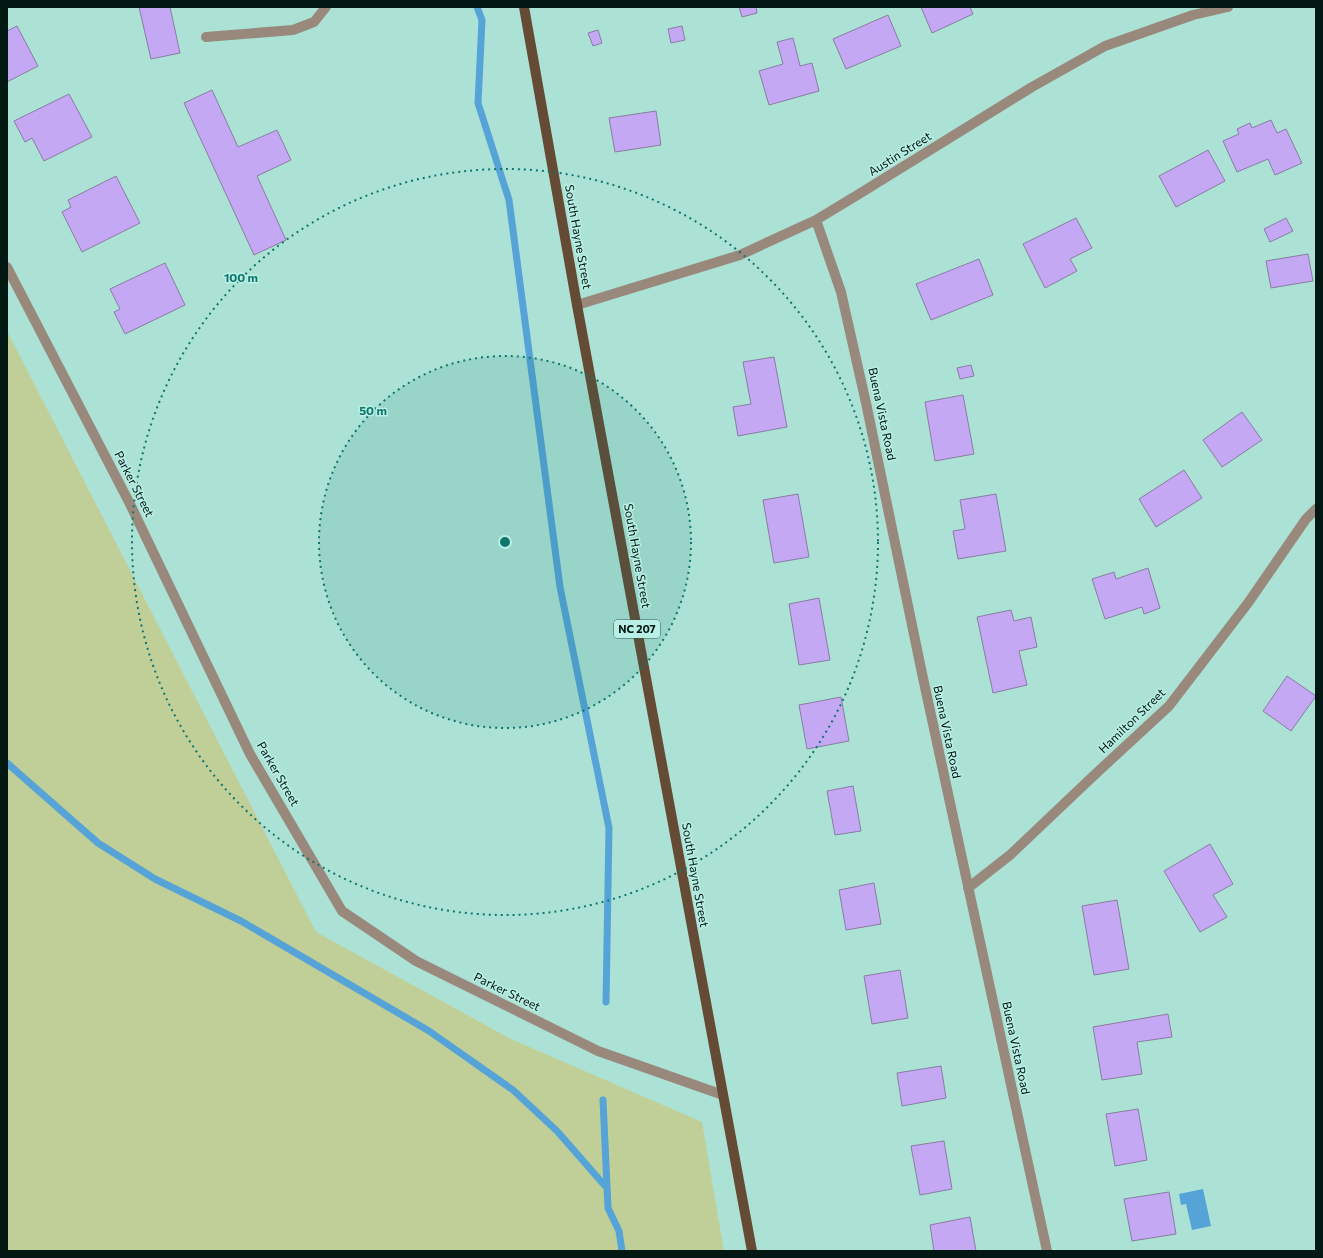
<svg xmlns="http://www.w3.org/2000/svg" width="1323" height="1258" font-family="Commissioner,sans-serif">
<rect width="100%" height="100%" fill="#ace2d6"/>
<path fill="#c0cf97" d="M7,331L316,932L511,1039L702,1122L724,1251H7Z"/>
<path fill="#56a3d8" d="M1203,1189L1211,1226L1192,1230L1186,1204L1181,1205L1179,1194Z"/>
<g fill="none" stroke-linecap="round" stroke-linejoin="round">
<path stroke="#56a3d8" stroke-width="7" d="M477,7L482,20L478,103L509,200L560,587L609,828L606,1002
M7,763L98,843L155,879L241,921L429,1031L513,1090L557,1131L606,1187
M603,1100L608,1208L619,1231L622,1251"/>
</g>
<path fill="#c4a8f4" stroke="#897ca1" d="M139,7H170L180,53L151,59Z
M739,7H756L757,13L742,17Z
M921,7H970L973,14L932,33Z
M888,15L901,46L846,69L833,39Z
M17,26L38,66L7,82V31Z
M682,26L685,40L671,43L668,29Z
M598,30L602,43L593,46L588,33Z
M793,38L800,66L812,63L819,91L769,105L759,71L783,64L777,42Z
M212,90L238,147L277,130L291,160L257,176L286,240L254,255L184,103Z
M69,94L92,137L44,161L32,138L25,142L14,121Z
M656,111L661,145L615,152L609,118Z
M1271,120L1277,133L1286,129L1302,163L1275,175L1268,159L1237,172L1223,141L1239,134L1237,129L1250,123L1252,128Z
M1208,150L1225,181L1176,207L1159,176Z
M116,176L140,223L82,252L62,212L71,207L68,200Z
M1076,218L1092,248L1070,259L1077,271L1045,288L1023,244Z
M1286,218L1293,231L1270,242L1264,229Z
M1308,254L1313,281L1271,288L1266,261Z
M979,259L993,295L931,320L916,284Z
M165,263L185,305L125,334L114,312L120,309L110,289Z
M774,357L787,427L738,436L733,407L751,404L743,362Z
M971,365L974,376L960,379L957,368Z
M963,395L974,454L935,461L925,402Z
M1242,412L1262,440L1222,467L1203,440Z
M1184,470L1202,498L1156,527L1139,499Z
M798,494L809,557L774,563L763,500Z
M996,494L1006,551L958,559L953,531L965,529L960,500Z
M1148,568L1160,608L1144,614L1142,607L1105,619L1092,579L1114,572L1116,579Z
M819,598L830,660L799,665L789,604Z
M1011,610L1014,621L1031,617L1037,647L1019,651L1027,685L993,693L977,617Z
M1287,676L1316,696L1291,731L1263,711Z
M841,697L849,741L807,749L799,705Z
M853,786L861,831L835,835L827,791Z
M1210,844L1233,884L1213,895L1227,917L1200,932L1164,871Z
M874,883L881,924L846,930L839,890Z
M1117,900L1129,969L1094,975L1082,906Z
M900,970L908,1018L872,1024L864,976Z
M1168,1014L1172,1037L1137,1042L1142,1074L1102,1080L1093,1027Z
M941,1066L946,1098L902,1106L897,1073Z
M1138,1109L1147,1160L1115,1166L1106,1114Z
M944,1141L952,1189L920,1195L911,1146Z
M1169,1192L1176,1234L1132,1241L1124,1199Z
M970,1217L976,1251H934L930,1225Z"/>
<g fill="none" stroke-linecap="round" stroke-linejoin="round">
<path stroke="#99897d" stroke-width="10" d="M206,37L293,30L314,22L326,7
M816,220L841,292L866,403L923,678L1047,1251
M7,267L130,504L250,754L342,911L416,961L598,1051L723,1095
M577,305L740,255L816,220L859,194L1032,87L1105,46L1193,15L1228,7
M968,888L1010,855L1090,779L1169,706L1248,603L1306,519L1316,509"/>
<path stroke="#654b35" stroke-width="10" d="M524,7L577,305L752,1251"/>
</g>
<circle cx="505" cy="542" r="186" fill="#0f766e" fill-opacity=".12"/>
<g fill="none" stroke="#0f766e" stroke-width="2" stroke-dasharray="2 4">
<circle cx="505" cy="542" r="186"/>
<circle cx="505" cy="542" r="373"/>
</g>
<g text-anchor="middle" stroke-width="3" stroke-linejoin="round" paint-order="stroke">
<rect fill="#b9efe4" stroke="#3a5852" stroke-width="1" x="614" y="620" width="46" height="18" rx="3"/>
<g font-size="11" font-weight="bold" fill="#031713">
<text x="637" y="633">NC 207</text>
</g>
<g font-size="12" fill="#031713" stroke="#b9efe4">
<text transform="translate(900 154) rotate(-32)" y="4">Austin Street</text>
<text transform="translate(578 237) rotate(80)" y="4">South Hayne Street</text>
<text transform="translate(882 414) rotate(78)" y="4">Buena Vista Road</text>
<text transform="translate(134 484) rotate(63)" y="4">Parker Street</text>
<text transform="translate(637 556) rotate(80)" y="4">South Hayne Street</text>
<text transform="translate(1132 721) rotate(-44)" y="4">Hamilton Street</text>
<text transform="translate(947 732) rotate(78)" y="4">Buena Vista Road</text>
<text transform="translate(278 774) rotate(60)" y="4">Parker Street</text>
<text transform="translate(695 875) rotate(80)" y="4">South Hayne Street</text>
<text transform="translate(507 992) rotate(26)" y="4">Parker Street</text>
<text transform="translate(1016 1048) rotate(78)" y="4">Buena Vista Road</text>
</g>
</g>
<circle cx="505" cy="542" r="6" fill="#0f766e" stroke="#b9efe4" stroke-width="2"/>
<g font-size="12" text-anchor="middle" font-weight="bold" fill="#0f766e" stroke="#b9efe4" stroke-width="3" stroke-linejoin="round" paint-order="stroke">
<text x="241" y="282">100 m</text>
<text x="373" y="415">50 m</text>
</g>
<rect width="1323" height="1258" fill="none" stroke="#031713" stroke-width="16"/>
</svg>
